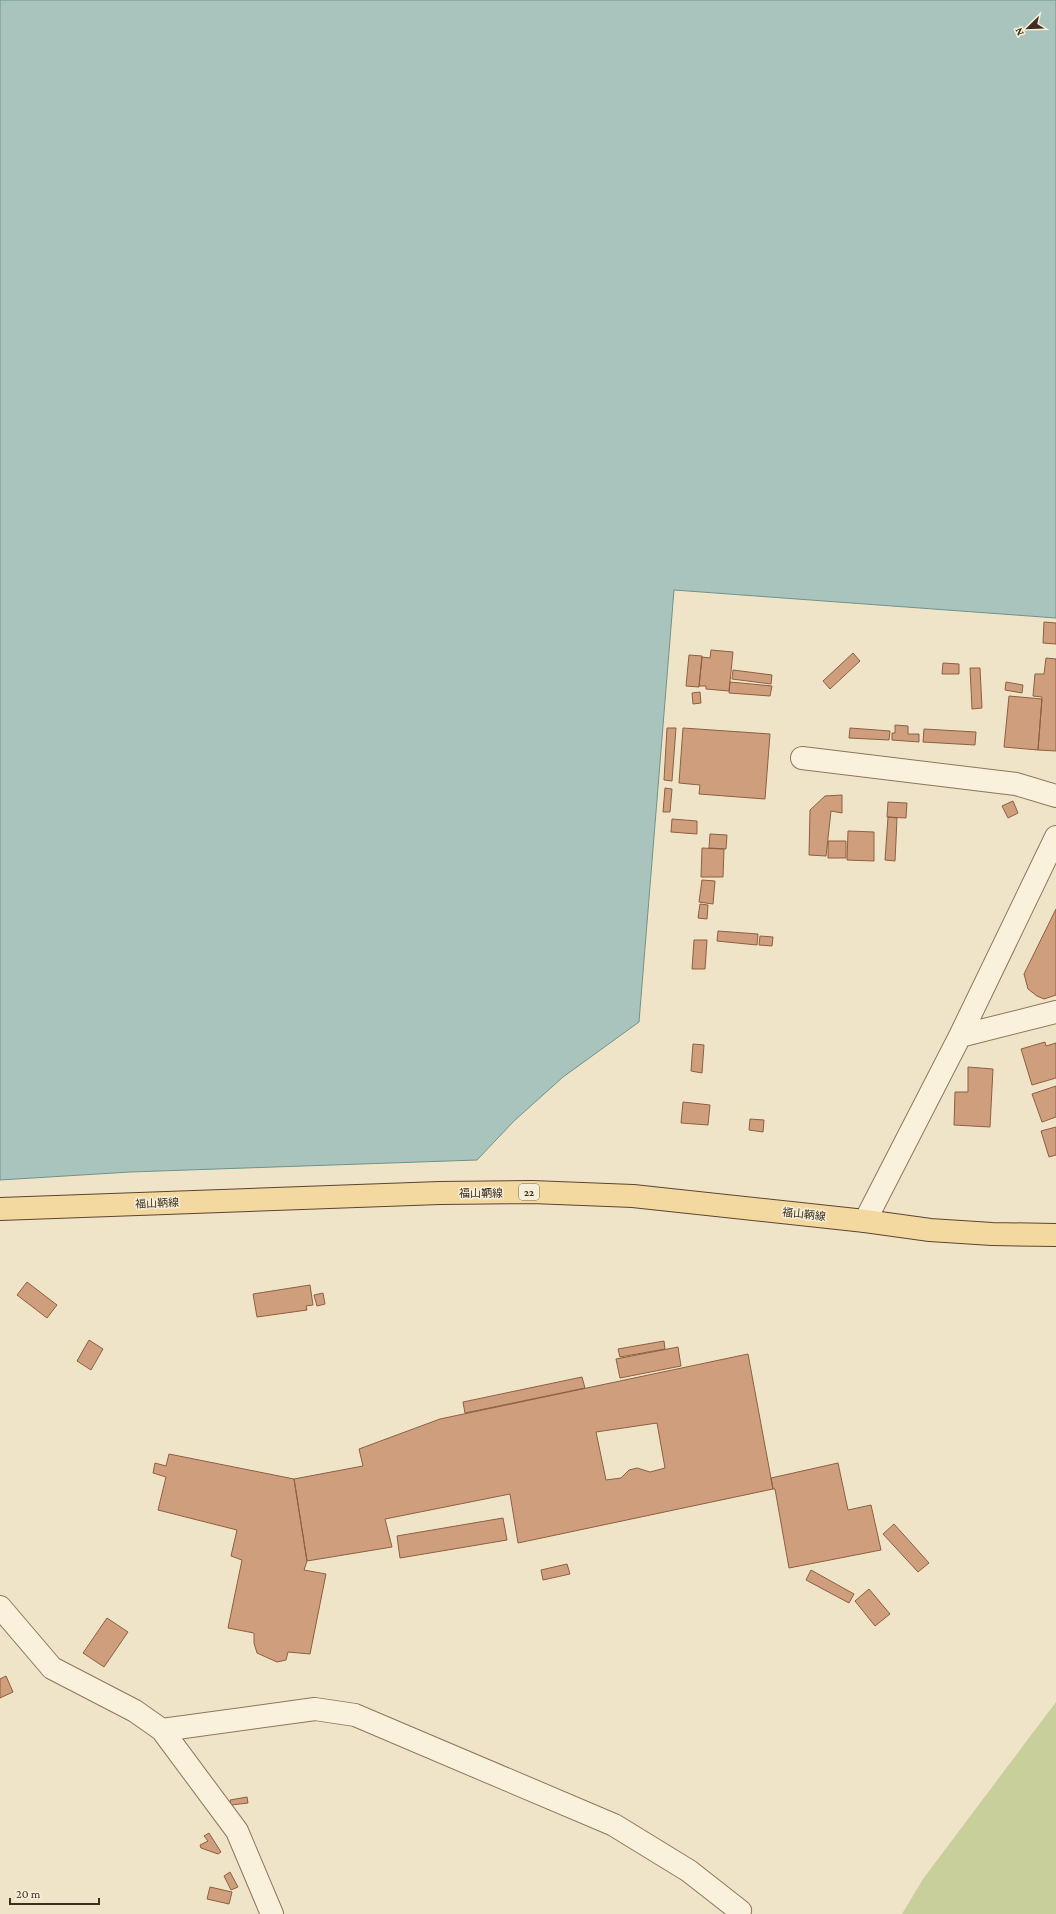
<svg xmlns="http://www.w3.org/2000/svg" width="1056" height="1914" font-family="'Crimson Pro','Noto Sans JP',serif">
<rect width="100%" height="100%" fill="#f0e4c8"/>
<path fill="#c9cf9b" d="M1056,1702V1914H902L923,1879Z"/>
<path fill="#a9c4bc" stroke="#6f938a" d="M0,0H1056V618L674,590L639,1022L563,1077L514,1121L477,1160L130,1172L0,1180Z"/>
<path fill="#cf9f7d" stroke="#8d5f41" fill-rule="evenodd" d="M1044,622L1056,623V644L1043,643Z
M711,650L733,652L729,691L706,689V686H699L702,657L710,658Z
M853,653L860,661L830,689L823,681Z
M689,655L702,656L699,687L686,686Z
M1046,658L1056,659V751L1038,750L1042,697L1033,696L1035,674H1044Z
M943,663L959,664V674H942Z
M970,668H980L982,708L972,709Z
M733,670L772,675L771,684L732,679Z
M730,682L772,686L770,696L729,693Z
M1006,682L1023,685L1022,693L1005,690Z
M700,692L701,703L693,704L692,693Z
M1009,696L1042,699L1038,750L1004,747Z
M895,725L908,726V734H919V742L892,740V733H895Z
M667,728H676L672,781L664,780Z
M683,728L770,734L765,799L699,794L700,785L679,783Z
M850,728L890,731L889,740L849,738Z
M924,729L976,732L975,745L923,742Z
M665,788L672,789L670,812H663Z
M842,795V813L831,811L826,856L809,855L810,810L825,796Z
M1013,801L1018,813L1008,818L1002,806Z
M888,802L907,803L906,818L887,817Z
M888,817L897,818L895,861L885,860Z
M672,819L697,821V834L671,832Z
M848,831L874,832V861L847,860Z
M710,834L727,835L726,849L709,848Z
M828,841H846V858H828Z
M702,848L724,849L723,877H701Z
M702,880L715,881L713,904L699,902Z
M700,904L708,905L707,919L698,918Z
M1056,909V995L1044,999L1037,996L1028,989L1024,974Z
M718,931L758,934L757,945L717,941Z
M760,936L773,937L772,946L759,945Z
M694,940H707L705,969H692Z
M1045,1042L1046,1046L1056,1043V1078L1032,1085L1021,1049Z
M693,1044L704,1045L702,1073L691,1071Z
M968,1067L993,1069L990,1127L954,1125L955,1092H968Z
M1056,1086V1117L1042,1122L1032,1094Z
M683,1102L710,1105L708,1125L681,1123Z
M750,1119L764,1120L763,1132L749,1130Z
M1056,1127V1155L1049,1157L1041,1131Z
M27,1282L57,1305L47,1318L17,1295Z
M310,1285L313,1305L306,1306L307,1310L257,1317L253,1294Z
M323,1293L325,1304L317,1306L314,1295Z
M89,1340L103,1349L91,1370L77,1361Z
M664,1341L665,1349L620,1357L618,1349Z
M678,1347L681,1366L620,1378L616,1359Z
M748,1354L773,1489L518,1543L510,1494L385,1519L392,1547L307,1561L294,1479L363,1466L359,1449L440,1419ZM657,1423L665,1468L650,1472L637,1468L629,1470L621,1478L606,1480L596,1432Z
M582,1377L585,1388L465,1413L463,1402Z
M169,1454L294,1479L307,1561L304,1570L326,1574L310,1654L288,1652L286,1660L277,1662L257,1653L254,1643V1633L228,1628L242,1560L231,1556L237,1530L158,1510L166,1477L153,1473L155,1463L166,1466Z
M838,1463L848,1510L871,1505L881,1550L789,1568L775,1489H773L771,1478Z
M503,1518L507,1540L400,1558L397,1536Z
M894,1524L929,1563L918,1572L883,1534Z
M567,1564L570,1574L543,1580L541,1570Z
M811,1570L854,1594L849,1603L806,1580Z
M869,1589L890,1614L875,1626L855,1601Z
M107,1618L128,1632L104,1667L83,1653Z
M6,1676L13,1692L0,1698V1679Z
M247,1797L248,1803L231,1805L230,1800Z
M209,1833L221,1852L218,1854L201,1848L200,1845L208,1841L204,1836Z
M230,1872L238,1887L231,1890L224,1876Z
M210,1887L232,1892L229,1904L207,1899Z"/>
<g fill="none" stroke-linecap="round" stroke-linejoin="round">
<g stroke="#8d765c" stroke-width="24">
<path id="minor" d="M802,758L1016,784L1056,796
M960,1036L1056,1012
M865,1221L960,1036L1056,837
M0,1607L52,1668L135,1711L162,1730L237,1831L272,1914
M162,1730L315,1709L355,1715L614,1825L689,1871L740,1911L739,1914"/>
</g>
<g stroke="#5b4430" stroke-width="24">
<path id="major" d="M0,1209L440,1193L532,1192L633,1196L865,1221L930,1230L992,1234L1056,1235"/>
</g>
<use href="#minor" stroke="#faf1dc" stroke-width="22"/>
<use href="#major" stroke="#f3d9a0" stroke-width="22"/>
</g>
<g text-anchor="middle" stroke-width="3" stroke-linejoin="round" paint-order="stroke">
<rect fill="#f7eed8" stroke="#756857" stroke-width="1" x="519" y="1184" width="20" height="16" rx="3"/>
<g font-size="10" font-weight="bold" fill="#3d2e20">
<text x="529" y="1196">22</text>
</g>
<g font-size="11" fill="#3d2e20" stroke="#f7eed8">
<text x="481" y="1197">福山鞆線</text>
<text transform="translate(157 1203) rotate(-2)" y="4">福山鞆線</text>
<text transform="translate(804 1214) rotate(6)" y="4">福山鞆線</text>
</g>
</g>
<g transform="translate(1028 28) rotate(247)" stroke="#f7eed8" stroke-width="3" paint-order="stroke">
<path d="M0-3L7 15L0 10L-7 15Z" fill="#3d2e20"/>
<text y="-6" font-size="11" font-weight="bold" text-anchor="middle" fill="#3d2e20">N</text>
</g>
<path d="M10 1898v6h89v-6" fill="none" stroke="#3d2e20" stroke-width="2"/>
<text x="16" y="1898" font-size="12" fill="#3d2e20" stroke="#f7eed8" stroke-width="3" paint-order="stroke">20 m</text>
</svg>
